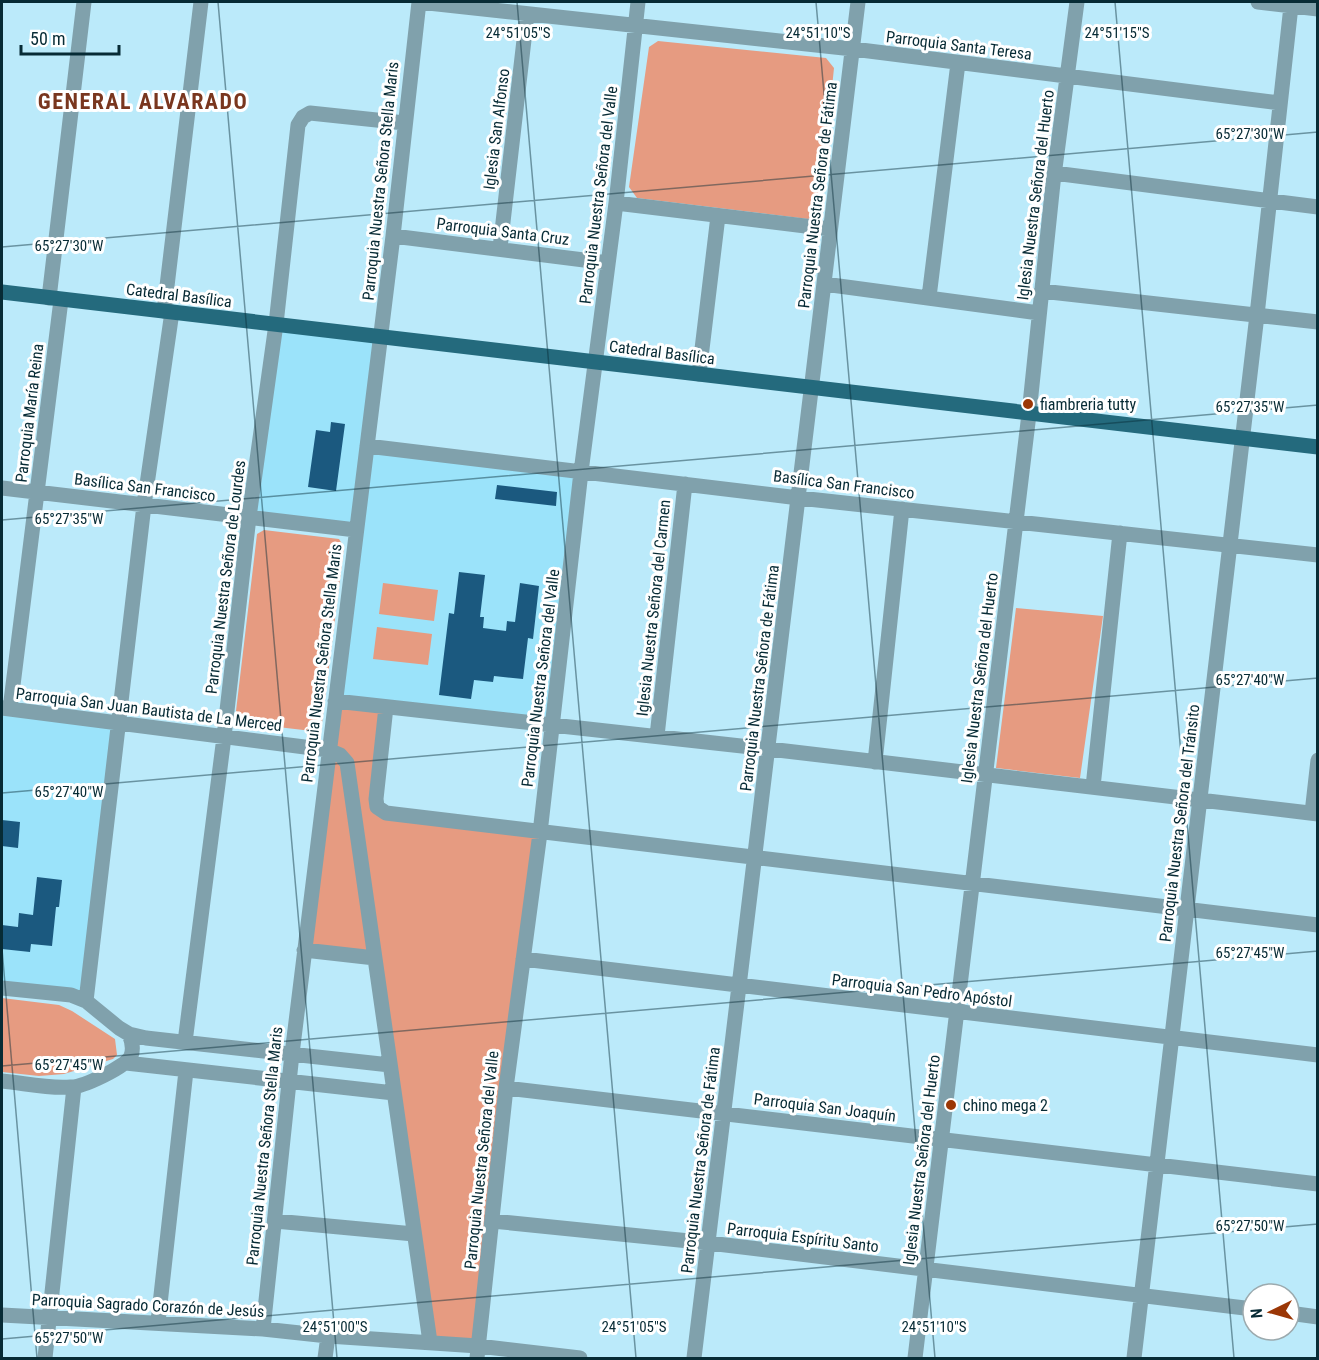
<svg xmlns="http://www.w3.org/2000/svg" width="1319" height="1360" font-family="'Roboto Condensed',sans-serif">
<rect width="100%" height="100%" fill="#bbeafa"/>
<path fill="#9be3fa" d="M276,325L380,338L355,529L250,517Z
M368,447L581,473L552,724L336,701Z
M2,710L119,723L86,1001L2,988Z"/>
<path fill="#e69b81" d="M658,41L826,58L834,68L819,213L808,219L637,198L629,187L649,47Z
M264,530L339,539L344,547L322,723L312,731L242,723L236,711L257,534Z
M383,583L438,590L434,621L379,614Z
M1016,608L1103,616L1080,778L996,768Z
M377,627L432,634L428,665L373,659Z
M336,702L385,708L377,807L539,833L478,1346L430,1342L375,958L305,950Z
M2,998L59,1005L72,1011L115,1039L117,1055L113,1059L64,1074L39,1076L2,1072Z"/>
<path fill="#1b597f" d="M331,422L345,424L336,491L308,487L316,430L330,432Z
M497,485L557,492L556,506L495,499Z
M459,572L485,575L480,617H484L483,628L506,631L507,621L515,622L520,583L539,586L533,639L528,638L523,679L494,676L493,682L474,680L471,699L439,695L449,613L454,614Z
M2,820L20,822L18,848L2,846Z
M37,877L62,880L59,907H56L52,946L31,944L30,952L2,949V925L18,927L19,913L33,915Z"/>
<g fill="none" stroke-linecap="round" stroke-linejoin="round">
<path stroke="#80a1ac" stroke-width="15" d="M419,2L853,49L1280,103
M1258,2L1318,9
M1054,173L1318,207
M616,203L830,229
M393,236L608,263
M500,248L527,14
M824,284L1039,313
M1041,291L1318,322
M929,297L958,63
M49,298L84,2
M164,311L201,2
M699,374L718,216
M367,446L799,498L1318,555
M2,488L356,530
M335,701L769,749L1318,814
M386,707L376,799L377,807L386,813L1318,925
M2,708L328,750L340,755L347,763L430,1342
M10,709L61,300
M657,736L685,484
M875,762L902,509
M1093,787L1120,533
M1312,813L1318,760
M304,950L375,958
M523,959L1318,1055
M2,988L71,995L86,1001L119,1028L129,1034L146,1038L390,1065
M86,1001L144,505L172,312
M185,1042L224,737L249,517L276,324L298,125L303,117L310,113L405,123
M126,1063L394,1093
M2,1081C24,1083 48,1089 71,1087C83,1087 126,1067 131,1056C134,1048 132,1041 129,1034
M506,1088L1318,1184
M275,1221L414,1234
M492,1221L709,1243L1253,1309
M1289,1313L1318,1317
M2,1315L263,1329L328,1336L478,1346L580,1358
M158,1322L186,1071
M263,1329L292,1054L393,236L419,2
M45,1358L74,1087
M325,1358L328,1336
M477,1358L506,1088L540,833L581,472L616,203L638,2
M694,1358L858,2
M915,1358L1029,414L1053,183L1077,2
M1134,1358L1257,315L1291,6"/>
<path stroke="#246a7d" stroke-width="15" d="M2,292L1318,447"/>
</g>
<path fill="none" stroke="#072b35" stroke-width="1.5" stroke-opacity="0.45" d="M218,2L337,1358M517,2L636,1358M816,2L935,1358M1115,2L1234,1358M2,247L1318,132M2,520L1318,405M2,793L1318,678M2,949L37,1358M2,1066L1318,951M2,1339L1318,1224"/>
<g fill="#9b3706" stroke="#fff" stroke-width="2">
<circle cx="1028" cy="404" r="6"/>
<circle cx="951" cy="1105" r="6"/>
</g>
<g text-anchor="middle" stroke-width="6" stroke-linejoin="round" paint-order="stroke">
<g font-size="16" fill="#072b35" stroke="#fff">
<text transform="translate(959 45) rotate(7)" y="6">Parroquia Santa Teresa</text>
<text transform="translate(496 129) rotate(-83)" y="6">Iglesia San Alfonso</text>
<text transform="translate(380 181) rotate(-84)" y="6">Parroquia Nuestra Señora Stella Maris</text>
<text transform="translate(598 195) rotate(-83)" y="6">Parroquia Nuestra Señora del Valle</text>
<text transform="translate(817 195) rotate(-83)" y="6">Parroquia Nuestra Señora de Fátima</text>
<text transform="translate(1035 195) rotate(-83)" y="6">Iglesia Nuestra Señora del Huerto</text>
<text transform="translate(503 231) rotate(7)" y="6">Parroquia Santa Cruz</text>
<text transform="translate(179 295) rotate(7)" y="6">Catedral Basílica</text>
<text transform="translate(662 352) rotate(7)" y="6">Catedral Basílica</text>
<text transform="translate(29 413) rotate(-83)" y="6">Parroquia María Reina</text>
<text transform="translate(844 484) rotate(7)" y="6">Basílica San Francisco</text>
<text transform="translate(145 487) rotate(7)" y="6">Basílica San Francisco</text>
<text transform="translate(225 577) rotate(-83)" y="6">Parroquia Nuestra Señora de Lourdes</text>
<text transform="translate(653 608) rotate(-84)" y="6">Iglesia Nuestra Señora del Carmen</text>
<text transform="translate(321 663) rotate(-83)" y="6">Parroquia Nuestra Señora Stella Maris</text>
<text transform="translate(540 678) rotate(-83)" y="6">Parroquia Nuestra Señora del Valle</text>
<text transform="translate(759 678) rotate(-83)" y="6">Parroquia Nuestra Señora de Fátima</text>
<text transform="translate(979 678) rotate(-83)" y="6">Iglesia Nuestra Señora del Huerto</text>
<text transform="translate(149 709) rotate(7)" y="6">Parroquia San Juan Bautista de La Merced</text>
<text transform="translate(1179 823) rotate(-83)" y="6">Parroquia Nuestra Señora del Tránsito</text>
<text transform="translate(922 990) rotate(7)" y="6">Parroquia San Pedro Apóstol</text>
<text transform="translate(825 1107) rotate(7)" y="6">Parroquia San Joaquín</text>
<text transform="translate(264 1146) rotate(-84)" y="6">Parroquia Nuestra Señora Stella Maris</text>
<text transform="translate(481 1160) rotate(-84)" y="6">Parroquia Nuestra Señora del Valle</text>
<text transform="translate(700 1160) rotate(-83)" y="6">Parroquia Nuestra Señora de Fátima</text>
<text transform="translate(921 1160) rotate(-83)" y="6">Iglesia Nuestra Señora del Huerto</text>
<text transform="translate(803 1237) rotate(7)" y="6">Parroquia Espíritu Santo</text>
<text transform="translate(148 1305) rotate(3)" y="6">Parroquia Sagrado Corazón de Jesús</text>
</g>
<g font-size="16" fill="#072b35" stroke="#fff" text-anchor="start">
<text x="1040" y="410">fiambreria tutty</text>
<text x="963" y="1111">chino mega 2</text>
</g>
<g font-size="22" font-weight="bold" letter-spacing="1.5" fill="#79361e" stroke="#fff">
<text x="143" y="109">GENERAL ALVARADO</text>
</g>
</g>
<g font-size="15" text-anchor="middle" fill="#072b35" stroke="#fff" stroke-width="6" stroke-linejoin="round" paint-order="stroke">
<text x="518" y="38">24°51'05"S</text>
<text x="818" y="38">24°51'10"S</text>
<text x="1117" y="38">24°51'15"S</text>
<text x="1250" y="139">65°27'30"W</text>
<text x="69" y="251">65°27'30"W</text>
<text x="1250" y="412">65°27'35"W</text>
<text x="69" y="524">65°27'35"W</text>
<text x="1250" y="685">65°27'40"W</text>
<text x="69" y="797">65°27'40"W</text>
<text x="1250" y="958">65°27'45"W</text>
<text x="69" y="1070">65°27'45"W</text>
<text x="1250" y="1231">65°27'50"W</text>
<text x="335" y="1332">24°51'00"S</text>
<text x="634" y="1332">24°51'05"S</text>
<text x="934" y="1332">24°51'10"S</text>
<text x="69" y="1343">65°27'50"W</text>
</g>
<rect width="1319" height="1360" fill="none" stroke="#072b35" stroke-width="6"/>
<g transform="translate(1271 1312) rotate(265)"><circle r="28" fill="#ffffff" stroke="#9caaae" stroke-width="1.5"/>
<path d="M0-4.5L10 22L0 15L-10 22Z" fill="#9b3706"/>
<text y="-9" font-size="16" font-weight="bold" text-anchor="middle" fill="#072b35">N</text>
</g>
<path d="M21 45v9h98v-9" fill="none" stroke="#072b35" stroke-width="3"/>
<text x="30" y="45" font-size="18" fill="#072b35" stroke="#ffffff" stroke-width="4.5" paint-order="stroke">50 m</text>
</svg>
